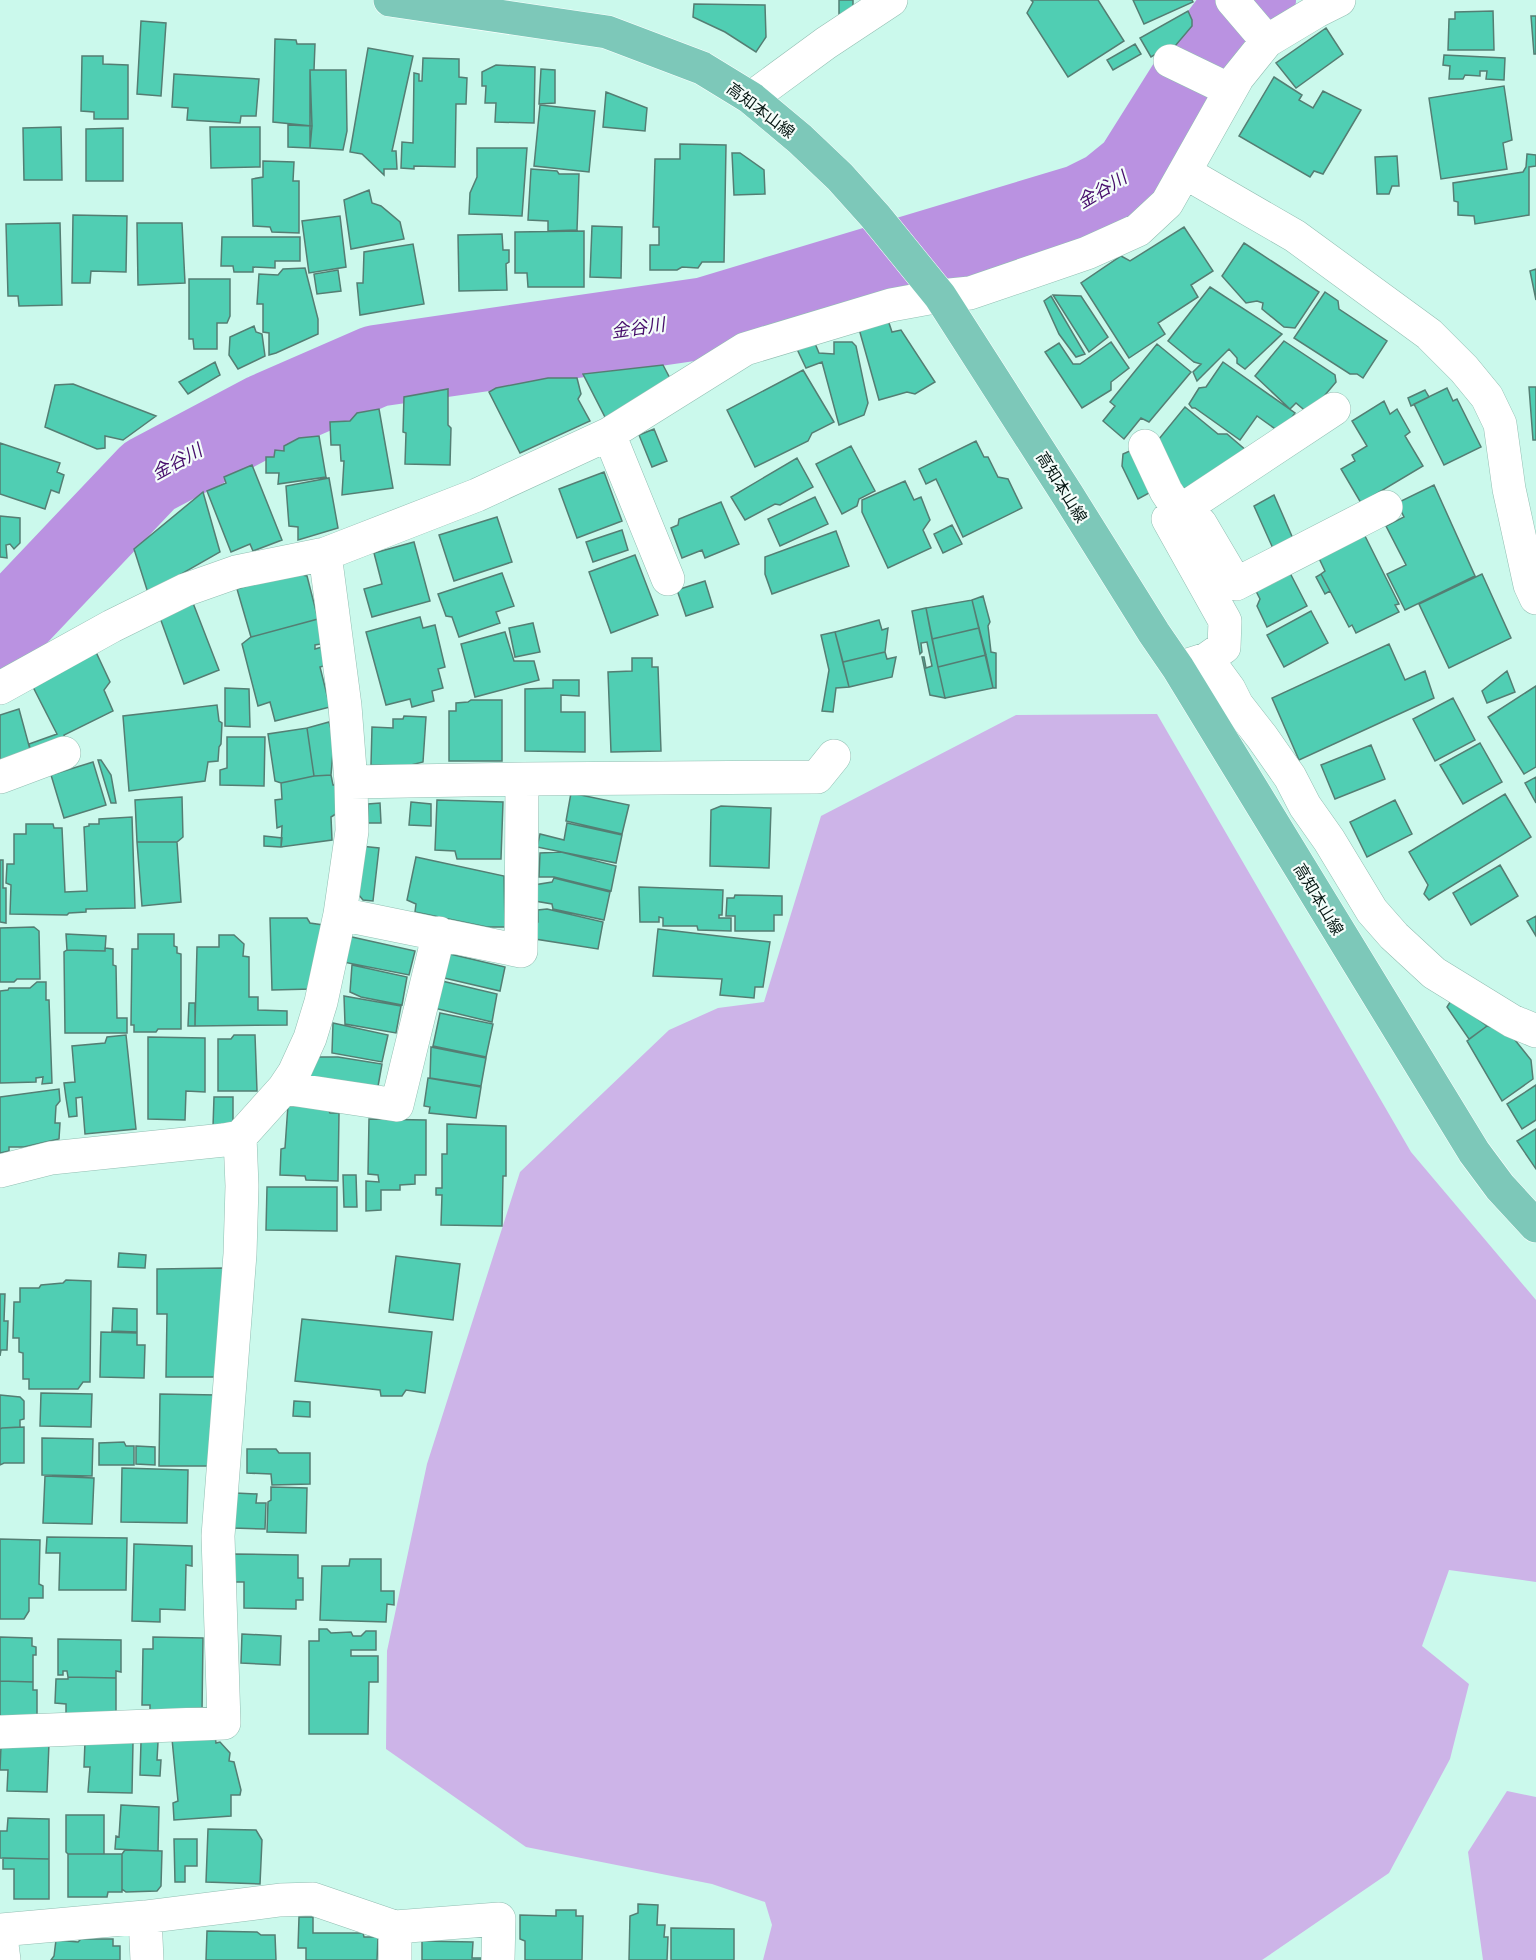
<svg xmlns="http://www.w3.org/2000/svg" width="1536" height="1960" font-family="'Open Sans','Noto Sans JP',sans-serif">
<rect width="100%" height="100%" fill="#cbf9ec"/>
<path fill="#cdb4e8" d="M1157,714L1411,1152L1536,1300V1582L1449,1570L1422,1646L1469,1684L1450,1759L1389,1873L1262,1960H763L772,1925L765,1902L712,1884L526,1847L386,1749L387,1651L427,1464L520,1172L669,1030L718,1008L764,1002L821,816L1016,715Z
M1507,1791L1536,1797V1960H1483L1468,1852Z"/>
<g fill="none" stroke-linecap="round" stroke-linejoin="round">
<path stroke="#846da4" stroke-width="14" d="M1135,170L1167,175"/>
<path stroke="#ba92e1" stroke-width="82" d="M0,633L149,476L266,414L376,366L706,318L1082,205L1108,192L1135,170L1213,46L1232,21L1255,0"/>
</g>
<path fill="#50ceb3" stroke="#547e73" stroke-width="1.5" d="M839,0H853V8L839,15Z
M1031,0H1098L1124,41L1068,77L1027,13L1033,2Z
M1133,0H1192L1193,2L1144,24Z
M694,4L765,5L766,37L756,52L725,32L693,17Z
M1188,11L1192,20V26L1170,52L1166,48L1151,57L1140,38Z
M1493,11L1494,50H1448L1449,19H1455V12Z
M1531,16H1536V54H1534Z
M141,21L166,23L161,96L137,94Z
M1326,28L1343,54L1296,88L1276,63Z
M275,39L296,40L297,44H315L314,70H310L312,126L273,122Z
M1135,44L1141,54L1113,70L1107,60Z
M368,48L413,56L392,151H396L397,169H384V175L362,154L350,152Z
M1444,55L1505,58L1504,80L1486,79L1487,71H1480V76L1465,75L1463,79H1449L1450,66L1443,65Z
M82,56H103V64L128,65V119H94V112L81,111Z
M423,58L459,59V77L467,78L466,104H456L455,167L414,166V169L401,168L402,142L413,143L414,73L419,74V81H422Z
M496,65L535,67L534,123L495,122L496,103H485L486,86H482V72Z
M541,69L555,70V103L539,104Z
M310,70H346L347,131L343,150L310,148Z
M174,74L259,79L256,116H241L240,123L187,120L188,108L172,107Z
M1274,77L1302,95L1299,100L1313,108L1323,91L1361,110L1323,174L1314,171L1310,177L1239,136Z
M1504,86L1512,140L1503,143L1507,169L1441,179L1429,98Z
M606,92L647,108L645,131L603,127Z
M540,105L595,111L589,172L534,166Z
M288,125L312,126L310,148L288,147Z
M61,127L62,180H24L23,128Z
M210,127H260V167L211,168Z
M123,128V181H86V129Z
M680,144L726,145L724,262H702L698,268L682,267L677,270H650V245H659V227H653L655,159H680Z
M477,148H527L522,216L469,214L470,193L477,177Z
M732,153H740L764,170L765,194L734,195Z
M1527,154L1536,155V166L1529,167V215L1475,224L1474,216L1458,215V202L1454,201L1453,183L1523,172L1526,167Z
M1397,156L1399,186H1392L1389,194H1377L1375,157Z
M263,161L294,162L293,181H299V233L272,232L270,227L253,226L252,179L263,177Z
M531,169L557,171L559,174H579L577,230L548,231V221L528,220Z
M369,190L372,203L381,206L400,222L404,239L351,249L344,200Z
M73,215L127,216L126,272L91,271L90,283H72Z
M340,216L346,267L309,273L302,221Z
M60,223L62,305L19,306L18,296H8L6,224Z
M137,223H182L185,283L138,285Z
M592,226L622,227L621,278L590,277Z
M1184,227L1213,271L1191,285L1198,297L1158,323L1165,334L1129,358L1081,283L1121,256L1130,261Z
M584,231V287H528L527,273H515V232Z
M502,234L503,250H509V262L506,264L507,290L459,291L458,235Z
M222,237H300V261H275V268L253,267V272H234L233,266H221Z
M1244,243L1319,292L1295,328L1284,327L1262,309L1263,303L1257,301L1246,303L1222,276Z
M413,244L424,304L360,315L357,283H363L364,252Z
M305,268L318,319V334L276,353L269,355V333L263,332V304H257L259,274L278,275L283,269Z
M1536,269V300L1530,271Z
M338,270L341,291L317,294L314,274Z
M189,279H230V316L227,323H217V349H194L193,339H189Z
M1210,287L1282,334L1245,369L1237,363V358L1229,349L1197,381L1193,372L1201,364L1194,362L1168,341Z
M1325,292L1338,301L1339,309L1387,341L1363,378L1357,374H1350L1294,338Z
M1053,295L1081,296L1108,337L1089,352Z
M1051,296L1085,354L1076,357L1059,334L1044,301Z
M888,320L892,332L901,330L935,382L915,394L907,392L879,400L859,329Z
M254,326L256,332L262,334L265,356L238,369L229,355L230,337Z
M814,341L819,353L834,354V342H852L856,346L868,403L864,415L839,425L822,362L806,368L796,347Z
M1284,341L1335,375L1336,382L1309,414L1296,403L1290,409L1255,376Z
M1111,342L1129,368L1111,382V390L1082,408L1045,352L1059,343L1073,364H1080Z
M1157,344L1191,372L1149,422L1141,418L1124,439L1103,421L1115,406L1110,402Z
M215,362L220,375L188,394L179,382Z
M1223,362L1295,413L1281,433L1257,416L1240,440L1195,408H1192L1189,404L1199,388L1206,387Z
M663,365L674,386L607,421L583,374Z
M803,370L834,422L812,433L808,441L755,467L727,410Z
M548,378H577L581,394L578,399L590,421L520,453L489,392L496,388Z
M73,384L156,416L123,440L105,436V448L97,449L45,427L55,385Z
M1529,387H1536V440H1533Z
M1447,388L1453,401L1457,399L1481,447L1444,465L1414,404Z
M448,389V425L451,428L450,465L405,464L406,433L403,432L404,397Z
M1425,390L1429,397L1411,406L1408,398Z
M1384,401L1390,414L1397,409L1410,432L1405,436L1423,466L1361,503L1341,469L1355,461L1352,455L1367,446L1352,421Z
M1185,407L1218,434H1227L1248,452L1177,493L1154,445Z
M379,409L393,488L342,495L344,461H341L340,445H331L330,422L350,421L357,413Z
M654,429L667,461L652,467L639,435Z
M319,436L326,477L278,484L279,473H266V457H274L275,450L284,451V446L299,438Z
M976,441L984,457H988L998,477L1008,479L1022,508L963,537L936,479L926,484L919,469Z
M0,443L60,463L57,472L64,475L59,493L51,490L45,509L0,494Z
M851,446L875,491L859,499L857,506L842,514L816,464Z
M1132,450L1151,492L1138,499L1122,466L1123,454Z
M797,458L813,487L780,505L775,504L745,520L731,497Z
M252,465L282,540L253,551L250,544L231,552L207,491L226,483L224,477Z
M604,472L622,521L577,538L559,489Z
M329,478L338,528L298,540V527L289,526L286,486Z
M905,481L914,500L921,497L930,520L923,530L931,548L888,568L862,512V500Z
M1434,485L1475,576L1405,610L1387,574L1406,565L1386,526L1404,517L1397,503Z
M203,492L220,552L148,593L134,549Z
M1274,495L1294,541L1275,553L1254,506Z
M815,497L828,524L780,546L768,519Z
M721,502L739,544L705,558L702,550L682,558L671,528L678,525L679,519Z
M0,516L20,518V543L14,549L10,544L6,545L7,558L0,557Z
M497,517L512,562L454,581L439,535Z
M952,525L962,544L943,553L934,534Z
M622,530L628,550L593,562L586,542Z
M836,531L849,566L772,594L765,574V557Z
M1363,532L1399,604L1395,605L1399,612L1356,633L1352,625L1349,627L1321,574L1325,571L1317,554Z
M414,542L430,601L372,617L364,589L382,584L374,553Z
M635,555L658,615L611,633L589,572Z
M292,573L307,576L318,619L251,637L237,589Z
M502,573L514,606L496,612L500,623L459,637L452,617L446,616L438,594Z
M1290,573L1307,606L1267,627L1257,606L1260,599L1256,591Z
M1321,574L1330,591L1325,594L1316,577Z
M1482,574L1511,638L1449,668L1419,604Z
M705,581L713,607L686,616L677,590Z
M983,596L990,622L988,626L991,652L996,653V688H993L972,600Z
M972,600L979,628L932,639L926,608Z
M193,603L219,670L184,684L159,615Z
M926,608L938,667L945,698L930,695L922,657H924L926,668L932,666L927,642L921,643L922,652L920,654L912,611Z
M1311,611L1328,643L1284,667L1267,635Z
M420,617L423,628L435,625L445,667L438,669L443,688L432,691L434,701L412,707L410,699L386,705L366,632Z
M318,619L321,644L315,645V649L322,647L327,665L320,667L330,707L275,721L270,702L258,706L242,644L251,637Z
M879,620L882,630L888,628L885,652L843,662L835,632Z
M533,623L540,652L515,657L509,628Z
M979,628L986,655L938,667L932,639Z
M505,632L514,661H534L539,680L475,697L461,644Z
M835,632L849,687L836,688L833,712L822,711L829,670L821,635Z
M1389,644L1405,680L1425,671L1434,698L1299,760L1272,698Z
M95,650L110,682L104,690L113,711L64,735L66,740L31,753L29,744L57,734L30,681Z
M885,652L887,659L896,657L892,677L849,687L843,662Z
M986,655L993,688L945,698L938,667Z
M632,658H652V667H658L661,751L611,752L608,672L632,671Z
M1507,671L1515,692L1487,703L1482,691Z
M553,680H579V696L561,695V712H585V752L525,751V689L553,688Z
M1536,686V767L1524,774L1488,717Z
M225,688L249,689L250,727L225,726Z
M1453,698L1475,740L1435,761L1413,719Z
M471,700H502V761H449V711H456V703L468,702Z
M217,705L219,721L222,723L221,744L219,747L218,761L208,762L205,781L129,791L123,716Z
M19,709L31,753L0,761V715Z
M404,716L426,717L423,762L407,766L371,765L372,727L393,728V719H403Z
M329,722L334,740L331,775L314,776L307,728Z
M307,728L314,776L281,783L275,781L268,734Z
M227,737H265L264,786L220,785V770L227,768Z
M1480,743L1502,782L1463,804L1440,765Z
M1371,745L1385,779L1335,799L1321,765Z
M98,760H101L111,775L116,803H111Z
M93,762L106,805L64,818L51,775Z
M331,775L333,785H337L339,812L331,817L332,840L281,847L282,826L277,828L275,800L282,799L281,783L314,776Z
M1536,777V803L1525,783Z
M571,793L629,805L622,834L566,821Z
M1505,794L1531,837L1429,900L1424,894L1428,885L1409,852Z
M182,797L183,837L177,842H137L135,800Z
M437,800L503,802L501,859H457L455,851L435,850Z
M1395,800L1412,834L1367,857L1350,822Z
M411,802L431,804V826L409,825Z
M380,803L381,823H368V804Z
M721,806L771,808L769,868L710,866L711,810Z
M132,817L135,908L86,909V912L69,913L67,915L10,914L11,885L6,883L7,864H14V834H26V824H53L54,828H62L65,892L87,891L84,827L89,826V824H99V819Z
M567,823L622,835L616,863L537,847L540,834L564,840Z
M264,836L282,838L281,847L264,846Z
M137,842H177L181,902L142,906Z
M360,846L379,848L373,901L363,900L354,889Z
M561,852L616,866L611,891L554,877H539L540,853Z
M416,857L504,876L505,927H487L415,912L416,904L407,900Z
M0,860H3V888H6V923L0,922Z
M1500,865L1518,896L1471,925L1453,893Z
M554,878L610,892L604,920L553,909L552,904L535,901L534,885L552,882Z
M639,887L723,890L722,915H719V918H731V931L698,930L697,926H663V918L659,917V922H640Z
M735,895L782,896V915H774V931H735V916H726L727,898H734Z
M547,909L603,922L598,949L535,939L534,922H538V910Z
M1536,916V936L1527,921Z
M270,918H307L310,923L323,925L312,989L272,990Z
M34,927L39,931L40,979H17L14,982H0V928Z
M658,929L770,942L763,987H755L754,998L720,995L722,979L653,976Z
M66,934L106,936L105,951L67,950Z
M138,934H174V946L177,947V953L181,954V1029H158L156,1032H134V1025H131L132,949H138Z
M219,935H234L244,944L243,956L249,957V997H258V1010L287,1011V1025L195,1026L197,947H219Z
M352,937L415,951L409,975L343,962L344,943Z
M105,948L113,949V965L116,966L117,1018H127V1033H65L64,952L67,950L105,951Z
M450,954L505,967L500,991L444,978Z
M352,965L407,977L402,1005L361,997L350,992Z
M442,981L497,994L492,1022L434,1008Z
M37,982H46V1000H49L52,1083L42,1084L43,1077L36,1078V1082L0,1083V991L8,990L9,988H30Z
M344,996L401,1006L396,1033L345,1024Z
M1452,999L1487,1026L1469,1039L1447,1007Z
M189,1003H195V1026H188Z
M440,1013L493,1024L486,1057L433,1046Z
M333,1023L388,1035L382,1062L332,1053Z
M1487,1026L1499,1029L1515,1040L1531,1060L1533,1079L1502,1101L1467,1041Z
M126,1035L136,1129L85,1134L82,1097L76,1098L77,1116L69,1117L66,1098L64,1083L75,1082L72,1046L105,1043L107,1037Z
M234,1035H255L257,1091H218V1039H231Z
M148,1037L205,1038V1092L186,1091L185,1120L148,1119Z
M431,1047L486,1058L481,1086L430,1078Z
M317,1057H338L382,1064L377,1092L306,1076Z
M428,1078L481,1087L476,1118L429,1113L430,1107L424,1106Z
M1536,1085V1120L1522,1129L1507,1104Z
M59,1089L60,1101L56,1106L55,1123H60L59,1139L24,1147H9V1151L0,1153V1097Z
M214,1097H233V1128L213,1127Z
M288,1105L326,1106L330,1113H339L338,1181L306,1180L305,1176L280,1175L281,1149L285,1148Z
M369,1119L426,1120V1175H415V1184L400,1185V1190H381V1210L366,1211V1181L379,1182L378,1175L368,1174Z
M447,1124L506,1126V1176H503L502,1226L441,1225L442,1195H436V1188H442V1154H447Z
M1536,1129V1169L1517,1141Z
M343,1175H356L357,1207H344Z
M267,1187H337V1231L266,1230Z
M119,1253L146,1255L145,1268L118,1267Z
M396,1256L460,1264L453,1320L389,1312Z
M223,1268L218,1377H166L167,1314H157V1269Z
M66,1280L91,1281L90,1382H83L78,1389H29V1379H23V1353L19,1352V1338H13L14,1302H20V1288H39L41,1285L63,1283Z
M0,1294H5L4,1321H8L7,1350H1L0,1356Z
M113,1308L137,1309V1332L112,1331Z
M302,1319L432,1332L425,1393L406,1390L402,1396H381L380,1390L295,1381Z
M101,1332L137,1333V1345H145L144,1378L100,1377Z
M41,1393L92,1394L91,1427L40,1426Z
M160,1394L217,1395L211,1466H159Z
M0,1395L20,1397L24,1401V1419L20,1420V1427L2,1428L0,1429Z
M294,1401L310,1402V1417L293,1416Z
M24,1427V1463H4L0,1465V1429L2,1428Z
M42,1438L93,1439L92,1476L42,1475Z
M124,1442L126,1446H134V1465H99V1443Z
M136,1446L155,1447V1465L136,1464Z
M247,1449H276L279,1453H310V1484L272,1485L271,1474L247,1473Z
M122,1468L188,1470L187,1523L121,1522Z
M45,1476L94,1478L92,1524L43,1523Z
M271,1487L307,1488L306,1533L267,1532L268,1502L271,1500Z
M235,1493L257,1494L256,1503H266L265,1529L233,1528Z
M47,1537L127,1538L126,1590H59L60,1553H46Z
M0,1539L40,1540L39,1584L43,1586V1598H29V1611L24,1619H0Z
M134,1544L192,1546V1566L186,1565L185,1610L160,1609V1622L132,1621Z
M234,1554L298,1555V1578H303V1600H296V1609L244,1608V1582H234Z
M350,1559H381V1591H394V1605L387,1604L386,1622L320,1620L322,1566H349Z
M319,1629H327L331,1633L351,1632L353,1636H361L366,1631H376V1650H351V1656H378V1682H369L368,1734H309V1641H319Z
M242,1634L281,1636L280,1665L241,1663Z
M0,1637L32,1638V1646L36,1647V1655H33V1682L0,1681Z
M153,1637L203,1638L202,1713L150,1716V1705H142L143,1649H153Z
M58,1639L121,1640V1672L116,1671V1678L68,1677L67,1671H63V1675H58Z
M68,1677L116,1678V1716H66V1704L55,1703L56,1679H68Z
M0,1681L33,1682V1690H37V1719L0,1718Z
M215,1735L216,1743L220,1742L230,1753L229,1761L234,1762L241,1790L240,1795H231V1816L174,1820L173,1803L178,1801L172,1739Z
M85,1741L133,1742L132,1793L88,1792L90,1767H84Z
M141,1742H158L157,1760H161L160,1776L140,1775Z
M49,1743L47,1792L7,1791L8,1770H0L1,1746Z
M121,1805L159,1807L158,1851L115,1849L116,1836L119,1837Z
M66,1815H104V1854H68L66,1852Z
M8,1818L49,1819V1859L0,1858V1831H7Z
M208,1829L256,1830L262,1840L260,1884L206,1882Z
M174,1839H197V1866H185V1882H175Z
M125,1850L162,1851L161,1886L157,1891L126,1892L122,1889V1854Z
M68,1854H122V1892H108L107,1897H68Z
M3,1858L49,1859V1899H14V1869H3Z
M638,1904L658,1905L657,1925H665L664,1937H668L667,1960H629L630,1916L638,1913Z
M556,1910H576V1916H583L582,1960H525V1941L520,1939V1915L556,1916Z
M299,1917H313V1933H363L364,1937H378L377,1960H306V1948H298Z
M671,1928L734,1929V1960H671Z
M207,1931L257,1932L261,1935H275L276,1960H206Z
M81,1939H113V1946H120V1960H51L54,1956L56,1940L78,1942Z
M422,1941L473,1942L472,1958H482V1960H422Z"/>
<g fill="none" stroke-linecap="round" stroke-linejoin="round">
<g stroke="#92beb2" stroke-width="34">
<path id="minor" d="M1232,0L1267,41
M1170,61L1230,90
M751,98L826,43L891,0
M1186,173L1295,236L1429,334L1464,369L1487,397L1500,424L1509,489L1530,585L1536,598
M609,434L668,579
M1145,446L1166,491L1179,511L1200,523L1236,584L1386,507
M1207,659L1229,689L1237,705L1262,737L1290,777L1305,806L1329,840L1372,911L1394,936L1434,973L1512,1021L1536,1031
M1188,665L1207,659L1224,647L1225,621L1168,519L1334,409
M0,688L112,626L185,590L236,572L325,554L477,495L609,434L745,349L891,305L940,296L970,293L1087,253L1138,230L1167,203L1238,77L1267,41L1317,11L1339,0
M0,777L64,753
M351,782L522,779L817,777L834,756
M340,914L521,951L522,779
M284,1088L397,1105L439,933
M0,1171L51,1158L224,1140L240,1137L284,1088L294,1073L310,1038L321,1002L340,914L352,831L351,782L345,706L325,554
M0,1732L224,1723L218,1536L240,1254L242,1186L240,1137
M145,1917L147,1960
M4,1960L0,1930L145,1917L280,1900L313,1899L395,1927L499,1919L498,1960
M395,1960V1927"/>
</g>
<g stroke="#fff" stroke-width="34">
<path id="primary" d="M390,0L607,32L702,68L751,98L800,139L840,177L875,216L940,296L1067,494L1154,633L1178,668L1474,1152L1500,1187L1536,1226"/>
</g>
<use href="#minor" stroke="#fff" stroke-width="33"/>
<use href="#primary" stroke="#7dc8b9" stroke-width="33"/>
</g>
<g text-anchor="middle" stroke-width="4.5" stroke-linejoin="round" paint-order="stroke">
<g font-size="16" fill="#071814" stroke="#f4fdfa">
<text transform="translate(761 110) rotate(37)" y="6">高知本山線</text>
<text transform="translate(1062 487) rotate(58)" y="6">高知本山線</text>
<text transform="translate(1319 899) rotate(59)" y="6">高知本山線</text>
</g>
<g font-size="18" font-style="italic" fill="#470e6c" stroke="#f4fdfa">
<text transform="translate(1102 190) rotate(-31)" y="6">金谷川</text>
<text transform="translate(638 328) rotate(-8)" y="6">金谷川</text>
<text transform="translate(177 462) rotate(-29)" y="6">金谷川</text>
</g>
</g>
</svg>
